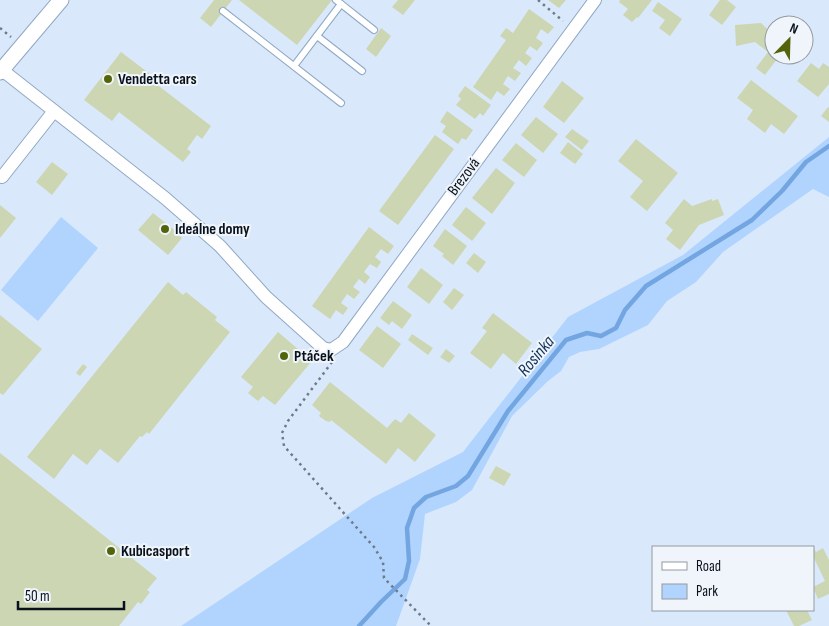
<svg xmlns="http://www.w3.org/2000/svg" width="829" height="626" viewBox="0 0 829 626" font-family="'Sofia Sans Condensed',sans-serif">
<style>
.green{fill:#b0d4fe}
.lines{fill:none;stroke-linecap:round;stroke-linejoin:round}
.stream{stroke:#73a6e1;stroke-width:4.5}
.building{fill:#ccd6b2}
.service-casing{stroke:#90a8c4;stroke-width:8}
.minor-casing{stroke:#90a8c4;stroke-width:14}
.tertiary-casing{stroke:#90a8c4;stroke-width:17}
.path{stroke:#6e7a88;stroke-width:2.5;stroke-dasharray:2.5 4;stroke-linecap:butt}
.service{stroke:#fff;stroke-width:6}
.minor{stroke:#fff;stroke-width:12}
.tertiary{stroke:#fff;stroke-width:15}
.poi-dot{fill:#54640a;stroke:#f0f5fb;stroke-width:2}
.labels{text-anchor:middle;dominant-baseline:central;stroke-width:4;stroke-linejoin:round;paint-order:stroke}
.poi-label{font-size:16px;font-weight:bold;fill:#09121c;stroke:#f0f5fb;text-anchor:start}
.street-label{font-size:16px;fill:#09121c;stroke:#f0f5fb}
.water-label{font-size:18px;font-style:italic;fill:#10335a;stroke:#f0f5fb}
</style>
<rect width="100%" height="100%" fill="#d9e9fb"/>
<g class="green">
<path d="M829 137V197L813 189 723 252 696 282 667 301 648 325 599 349 580 352 569 357 561 371 548 381 512 416 472 490 456 502 425 514 420 559 396 626H181L372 498 463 452 568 317 683 255Z"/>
<path d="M61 217 98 248 38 321 1 290Z"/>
</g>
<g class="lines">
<path class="stream" d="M359 626 381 602 405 579 409 561 407 528 414 508 426 497 456 486 468 476 508 411 566 340 587 333 601 336 616 328 625 310 646 286 752 220 782 191 806 162 829 146"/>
</g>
<g class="building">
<path d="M214 0H232L211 27 200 18Z"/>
<path d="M239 0H332L297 45Z"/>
<path d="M398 0H415L403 15 392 7Z"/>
<path d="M548 0H566L559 8Z"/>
<path d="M620 0H652L638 18 637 17 632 22 623 15 628 9 619 2Z"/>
<path d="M720 0H727L736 7 722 25 709 15Z"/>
<path d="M658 2 682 19 670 36 659 28 665 20 652 11Z"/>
<path d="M529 9 554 27 548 34 541 29 536 38 543 43 537 51 530 46 525 53 532 58 526 66 519 60 513 68 521 73 515 81 508 76 503 84 510 89 504 96 497 91 491 100 473 87 506 40 500 36 506 28 513 33Z"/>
<path d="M761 23 774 35V55H780L765 75 756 68 768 52 755 42 736 46 735 25Z"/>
<path d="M381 28 391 36 376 57 366 49Z"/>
<path d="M121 52 150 74 147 77 211 126 202 139 197 135 187 149 191 152 183 162 119 112 112 121 84 100Z"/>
<path d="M811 63 819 69 823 63 829 67V84L818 97 797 81Z"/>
<path d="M751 80 798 116 784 134 771 124 765 133 747 119 753 110 737 98Z"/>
<path d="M562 81 584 98 564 123 543 107Z"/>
<path d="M465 86 491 105 483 116 480 113 475 119 456 105 461 99 458 96Z"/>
<path d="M828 107 829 108V122L821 116Z"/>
<path d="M447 111 473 130 466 140 462 138 458 144 442 132 446 126 440 122Z"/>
<path d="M536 117 558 134 543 153 521 135Z"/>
<path d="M572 129 589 141 582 150 565 137Z"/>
<path d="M435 135 454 149 398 225 379 211Z"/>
<path d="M636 139 678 173 647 211 630 197 643 181 618 161Z"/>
<path d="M568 142 583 154 575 164 560 153Z"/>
<path d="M516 143 537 160 524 177 502 160Z"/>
<path d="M52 162 68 174 52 195 36 182Z"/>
<path d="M496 168 515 183 492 214 472 198Z"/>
<path d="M684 199 692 206 712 199V201L718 199 724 215 699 225 680 250 666 239 673 230 665 223Z"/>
<path d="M0 205 16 218 0 238Z"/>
<path d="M466 207 486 223 472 241 452 225Z"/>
<path d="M153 213 177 232 176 233 182 238 168 255 138 230Z"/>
<path d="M369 227 394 246 388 254 381 249 375 257 381 262 377 268 370 264 364 272 370 277 365 284 359 279 353 287 360 292 354 299 347 294 341 303 348 308 343 315 336 310 330 319 312 306Z"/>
<path d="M445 229 467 246 453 265 442 256 444 254 433 246Z"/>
<path d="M474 253 486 262 478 273 466 263Z"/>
<path d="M421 268 443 285 429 304 407 287Z"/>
<path d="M168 282 183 295 186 292 217 317 215 320 230 332 149 434 147 432 142 437 140 436 118 463 100 449 87 465 73 454 54 479 27 457Z"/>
<path d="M454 288 464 295 452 310 443 302Z"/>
<path d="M393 301 412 315 402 329 392 321 389 325 380 318Z"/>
<path d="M493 313 532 343 516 364 503 353 491 369 470 353 487 331 482 328Z"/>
<path d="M0 315 42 349 3 395 0 393Z"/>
<path d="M377 326 401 344 383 368 359 350Z"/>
<path d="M278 332 312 361 275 405 263 396 258 401 248 393 253 387 241 377Z"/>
<path d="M412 334 433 348 428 355 408 340Z"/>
<path d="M446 349 455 356 449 363 440 357Z"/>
<path d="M83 364 87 367 80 376 76 373Z"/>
<path d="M330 382 387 428 395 419 401 423 409 413 436 435 415 462 398 448 386 464 331 420 330 422 326 421 319 416 321 413 312 405Z"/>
<path d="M0 453 157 578 147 590 150 592 141 604 138 602 119 626H0Z"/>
<path d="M496 466 511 474 504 486 489 478Z"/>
<path d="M823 548 829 560V594L818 599 813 587 825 581 813 556V550L814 549 816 552Z"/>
<path d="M786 610H807L812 620 799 626H794Z"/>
</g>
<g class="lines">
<defs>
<g id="service">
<path d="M336 0 374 30"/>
<path d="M223 11 341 103"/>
<path d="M317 36 362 71"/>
<path d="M294 66 341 4"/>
</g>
<g id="minor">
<path d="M2 70 165 198 220 246 266 297 323 348 331 350 343 342 595 0"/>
<path d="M2 177 54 111"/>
</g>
<path id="tertiary" d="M0 72 61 0"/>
</defs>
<use href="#service" class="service-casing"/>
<use href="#minor" class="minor-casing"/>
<use href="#tertiary" class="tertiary-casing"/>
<g class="path">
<path d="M538 0 563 21"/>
<path d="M0 28 11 37"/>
<path d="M332 362 288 421 282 433 284 446 374 547 383 562 384 578 431 626"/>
</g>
<use href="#service" class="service"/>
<use href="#minor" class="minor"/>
<use href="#tertiary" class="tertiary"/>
</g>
<g class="poi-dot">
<circle cx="108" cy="79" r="5"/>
<circle cx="165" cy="229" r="5"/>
<circle cx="284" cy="356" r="5"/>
<circle cx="111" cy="551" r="5"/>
</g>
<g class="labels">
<g class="poi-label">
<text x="118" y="79">Vendetta cars</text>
<text x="175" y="229">Ideálne domy</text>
<text x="294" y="356">Ptáček</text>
<text x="121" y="551">Kubicasport</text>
</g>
<g class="street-label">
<text transform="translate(464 177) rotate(-53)">Brezová</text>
</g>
<g class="water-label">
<text transform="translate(536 356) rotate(-50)">Rosinka</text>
</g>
</g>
<rect x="652" y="546" width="162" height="65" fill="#f0f5fb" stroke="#949aa2"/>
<rect x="662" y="562" width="25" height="8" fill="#ffffff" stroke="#949aa2"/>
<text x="696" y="571" font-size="15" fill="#09121c">Road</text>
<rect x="662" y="584" width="25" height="15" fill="#b0d4fe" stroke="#949aa2"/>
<text x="696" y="596" font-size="15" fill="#09121c">Park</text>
<g transform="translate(789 40) rotate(23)"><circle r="24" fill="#f0f5fb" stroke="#949aa2"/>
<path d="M0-4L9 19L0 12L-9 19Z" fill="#54640a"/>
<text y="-8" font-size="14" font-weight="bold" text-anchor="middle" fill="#09121c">N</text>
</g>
<path d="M18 601v8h106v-8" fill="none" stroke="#09121c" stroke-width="2.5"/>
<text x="25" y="601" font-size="15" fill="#09121c" stroke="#f0f5fb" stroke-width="4" paint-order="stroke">50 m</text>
</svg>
